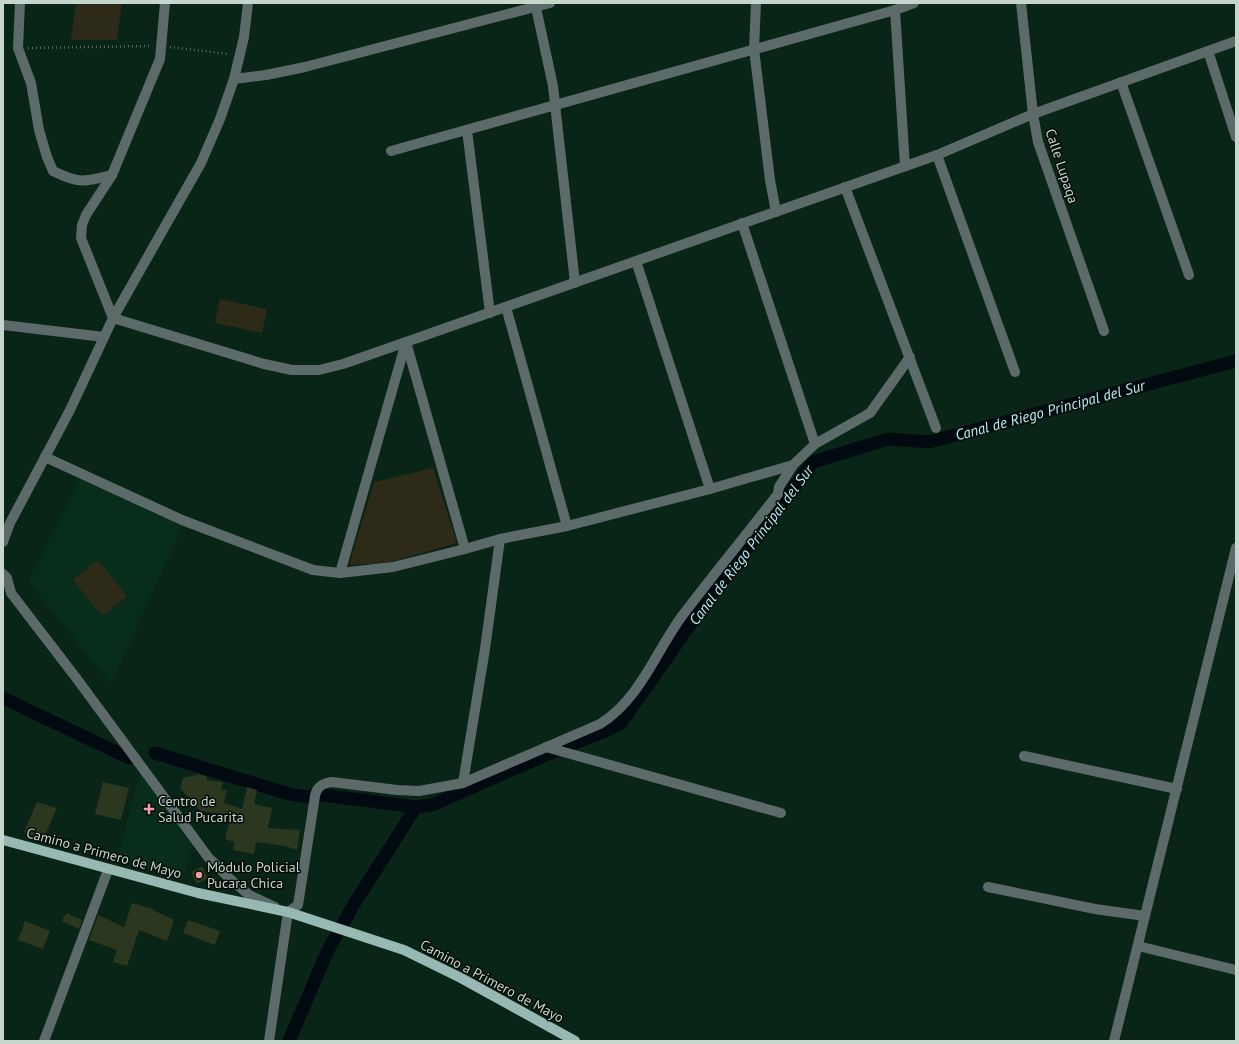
<svg xmlns="http://www.w3.org/2000/svg" width="1239" height="1044" viewBox="0 0 1239 1044" font-family="'PT Sans',sans-serif">
<style>
.built{fill:#082e1b}
.green{fill:#2d2a18}
.lines{fill:none;stroke-linecap:round;stroke-linejoin:round}
.canal{stroke:#000a10;stroke-width:13}
.building{fill:#2b371e}
.path{stroke:#556c5f;stroke-width:2.5;stroke-dasharray:1 3;stroke-linecap:butt}
.minor{stroke:#5c6b69;stroke-width:10}
.major{stroke:#98b8b4;stroke-width:10}
.poi-dot{fill:#f49aa4;stroke:#030c06;stroke-width:1.5}
.labels{text-anchor:middle;dominant-baseline:central;stroke-width:3;stroke-linejoin:round;paint-order:stroke}
.street-label{font-size:14px;fill:#c6d6cc;stroke:#030c06}
.poi-label{font-size:14px;fill:#c6d6cc;stroke:#030c06;text-anchor:start}
.water-label{font-size:15px;font-style:italic;fill:#b7ecfa;stroke:#030c06}
</style>
<rect width="100%" height="100%" fill="#092517"/>
<g class="built">
<path d="M80 478 183 525 111 684 28 581Z"/>
<path d="M140 774 193 845 183 879 117 859Z"/>
</g>
<g class="green">
<path d="M76 3H122L117 40H71Z"/>
<path d="M220 299 267 309 262 333 215 323Z"/>
<path d="M433 468 457 543 387 563 349 565 374 482Z"/>
<path d="M98 560 127 596 102 616 73 580Z"/>
</g>
<g class="lines">
<g class="canal">
<path d="M3 698 129 758"/>
<path d="M569 745 606 731 621 723 699 612 813 462 888 439 929 442 1236 361"/>
<path d="M155 753 289 794 308 797 322 795 416 807"/>
<path d="M289 1041 328 950 354 904 416 807 432 805 555 751"/>
</g>
</g>
<g class="building">
<path d="M199 774 207 777V780L223 782 221 790H227L224 803 242 809 247 787 257 790 254 804 272 808 268 828 300 830 297 850 285 846 256 842 254 854 233 850 234 842 225 839 231 815 200 811 180 788 183 778Z"/>
<path d="M103 782 129 788 121 820 95 814Z"/>
<path d="M37 802 57 808 43 840 24 832Z"/>
<path d="M202 866 208 878 197 884 191 872Z"/>
<path d="M132 903 153 909V910L174 920 167 941 139 930 127 966 113 962 117 950 89 940 98 915 124 927Z"/>
<path d="M66 913 82 920 79 929 62 921Z"/>
<path d="M188 920 220 931 215 945 183 933Z"/>
<path d="M25 921 50 931 43 949 18 940Z"/>
</g>
<g class="lines">
<g class="path">
<path d="M170 47 229 54"/>
<path d="M28 48 151 46"/>
</g>
<g class="minor">
<path d="M20 3 18 48 31 83 39 130 47 157 53 171C79 184 85 182 112 175"/>
<path d="M535 3 553 86 575 283"/>
<path d="M756 3 754 49 770 180 776 212"/>
<path d="M1021 3 1033 114 1038 142 1104 331"/>
<path d="M895 10 905 166"/>
<path d="M1208 51 1236 137"/>
<path d="M234 79 266 75 305 67 550 3"/>
<path d="M1121 82 1189 275"/>
<path d="M467 130 490 313"/>
<path d="M391 151 895 10 914 3"/>
<path d="M937 155 1015 372"/>
<path d="M845 187 936 428"/>
<path d="M742 223 815 444"/>
<path d="M636 261 710 489"/>
<path d="M506 307 567 526"/>
<path d="M113 318 264 364 292 370H319L343 364 406 342 937 155 1033 114 1236 41"/>
<path d="M113 318 81 238 82 225 86 215 112 175 160 59 165 3"/>
<path d="M3 325 104 337"/>
<path d="M45 457 182 520 313 570 340 573 393 567 465 549 500 539 567 526 710 489 793 465"/>
<path d="M3 542 10 523 70 410 113 318 201 163 220 119 234 79 244 37 248 3"/>
<path d="M340 573 406 342 465 549"/>
<path d="M3 574 7 578 11 593 77 679 208 857 229 878 249 895 275 907"/>
<path d="M546 747 781 813"/>
<path d="M1024 756 1177 789"/>
<path d="M463 783 485 649 500 539"/>
<path d="M988 887 1095 909 1145 916"/>
<path d="M1138 946 1236 970"/>
<path d="M44 1041 108 870"/>
<path d="M269 1041 288 912 298 905 315 796C317 786 323 783 332 782L397 790 419 791 463 783 600 724C640 699 655 653 682 616 713 575 746 535 778 494L779 487 793 465 815 444 870 413 910 357"/>
<path d="M1114 1041 1236 548"/>
</g>
<path class="major" d="M3 840 198 893 288 912 404 950 461 978 575 1041"/>
</g>
<g class="poi-dot">
<path d="M147 803h4v4h4v4h-4v4h-4v-4h-4v-4h4z"/>
<circle cx="199" cy="875" r="4"/>
</g>
<g class="labels">
<g class="street-label">
<text transform="translate(1062 166) rotate(72)">Calle Lupaqa</text>
<text transform="translate(104 853) rotate(15)">Camino a Primero de Mayo</text>
<text transform="translate(492 981) rotate(28)">Camino a Primero de Mayo</text>
</g>
<g class="poi-label">
<text x="158" y="801">Centro de<tspan x="158" dy="16">Salud Pucarita</tspan></text>
<text x="207" y="867">Módulo Policial<tspan x="207" dy="16">Pucara Chica</tspan></text>
</g>
<g class="water-label">
<text transform="translate(1050 410) rotate(-15)">Canal de Riego Principal del Sur</text>
<text transform="translate(751 545) rotate(-53)">Canal de Riego Principal del Sur</text>
</g>
</g>
<rect width="1239" height="1044" fill="none" stroke="#c6d6cc" stroke-width="8"/>
</svg>
